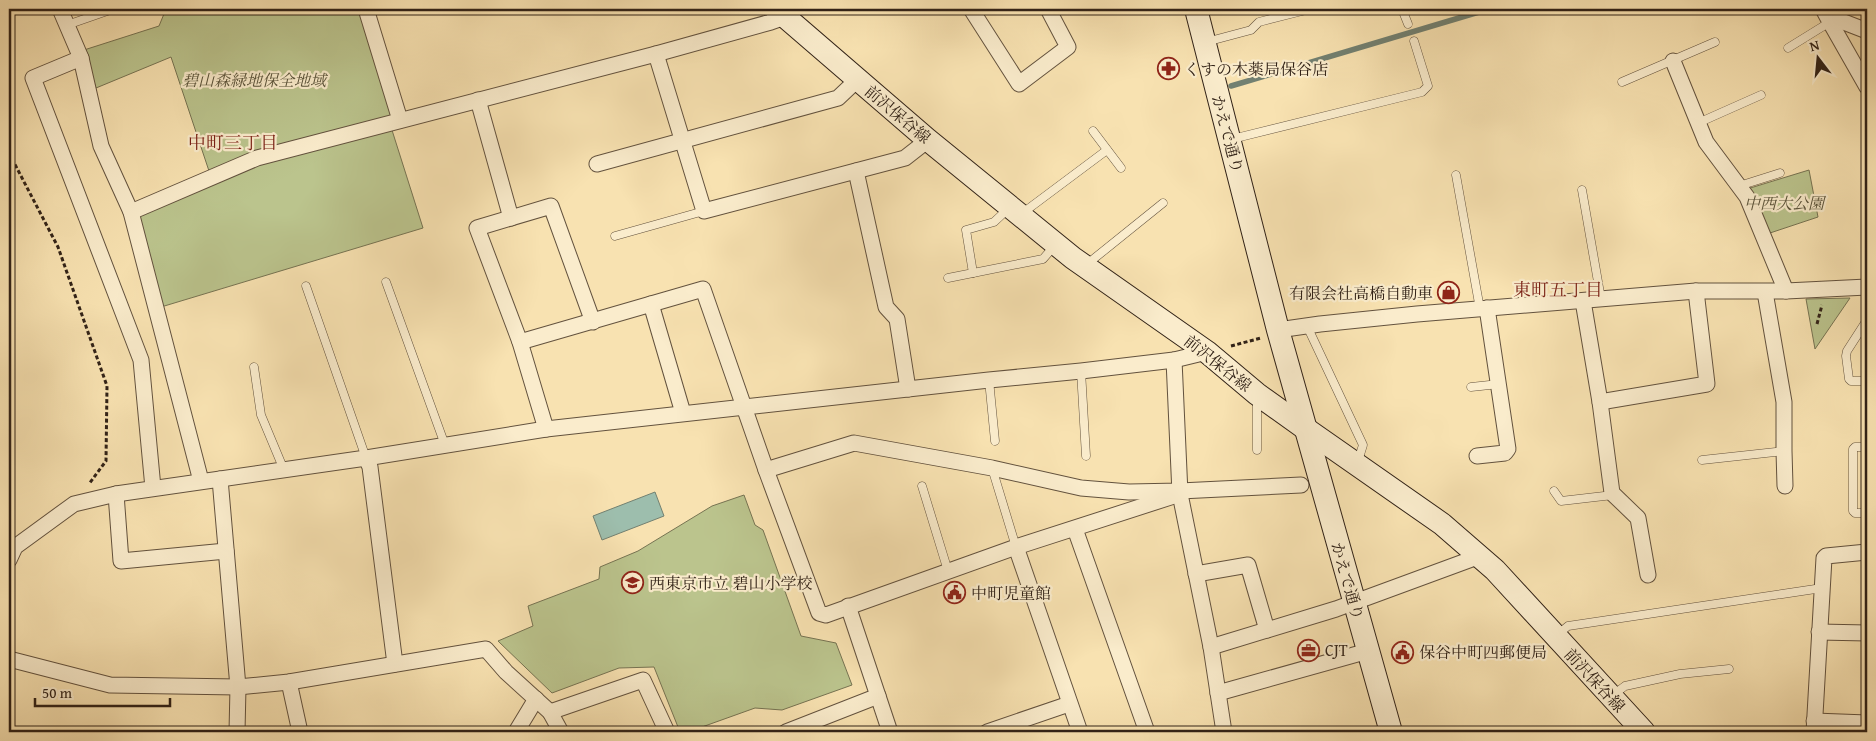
<svg xmlns="http://www.w3.org/2000/svg" width="1876" height="741" viewBox="0 0 1876 741" font-family="'Gentium Book Plus','Noto Serif JP',serif">
<style>
.green{fill:#bbc48d;stroke:#767352}
.water{fill:#9dbead;stroke:#728071}
.lines{fill:none;stroke-linecap:round;stroke-linejoin:round}
.stream{stroke:#728071;stroke-width:5.5}
.lane-casing{stroke:#63523e;stroke-width:9}
.street-casing{stroke:#63523e;stroke-width:17}
.secondary-casing{stroke:#312217;stroke-width:24}
.path{stroke:#312217;stroke-width:3;stroke-dasharray:4 2.5;stroke-linecap:butt}
.lane{stroke:#faeccc;stroke-width:8}
.street{stroke:#faeccc;stroke-width:15}
.secondary{stroke:#faeccc;stroke-width:22}
.labels{text-anchor:middle;dominant-baseline:central;stroke-width:4.5;stroke-linejoin:round;paint-order:stroke}
.poi-label{font-size:16px;fill:#312217;stroke:#faeccc;text-anchor:start}
.park-label{font-size:16px;font-style:italic;fill:#5a533a;stroke:#faeccc}
.street-label{font-size:16px;fill:#312217;stroke:#faeccc}
.neighbourhood-label{font-size:18px;fill:#7a1f14;stroke:#faeccc}
</style>
<rect width="100%" height="100%" fill="#f8e2b1"/>
<filter id="stains"><feTurbulence type="fractalNoise" baseFrequency=".004" numOctaves="4"/><feColorMatrix values="0 0 0 0 .2 0 0 0 0 .09 0 0 0 0 .02 0 0 0 .5 -.17"/></filter>
<radialGradient id="worn" r=".72"><stop offset=".6" stop-color="#630" stop-opacity="0"/><stop offset="1" stop-color="#630" stop-opacity=".3"/></radialGradient>
<g class="green">
<path d="M166 9H361L394 117 209 171 171 57 96 88 84 50 159 26Z"/>
<path d="M391 127 423 228 161 307 134 216 262 161Z"/>
<path d="M1809 170 1818 217 1767 234 1747 189Z"/>
<path d="M1850 298 1815 349 1806 299Z"/>
<path d="M744 495 755 525 763 530 801 636 836 643 852 685 782 710 755 708 688 732H680L654 667 619 668 552 693 498 641 533 626 528 606 599 579 600 567 638 551 712 506Z"/>
</g>
<path class="water" d="M655 492 664 516 602 540 593 516Z"/>
<g class="lines">
<path class="stream" d="M1231 86 1489 9"/>
<defs>
<g id="lane">
<path d="M1402 9 1408 24"/>
<path d="M67 25 113 9"/>
<path d="M1206 42 1251 30 1259 22 1310 9"/>
<path d="M1788 48 1830 22"/>
<path d="M1622 82 1715 42"/>
<path d="M1698 123 1761 95"/>
<path d="M1093 131 1121 168"/>
<path d="M1232 139 1422 92 1428 86 1414 41"/>
<path d="M1456 175 1480 309"/>
<path d="M1739 186 1780 173"/>
<path d="M1582 190 1601 299"/>
<path d="M1024 215 1028 209 1107 150"/>
<path d="M615 236 704 211"/>
<path d="M1086 265 1163 203"/>
<path d="M973 273 966 230 994 222 1009 208"/>
<path d="M948 278 1043 259 1055 245"/>
<path d="M386 282 445 445"/>
<path d="M306 286 366 458"/>
<path d="M1867 320 1847 351 1846 356 1849 379 1851 381H1867"/>
<path d="M1307 326 1363 445 1358 461"/>
<path d="M254 367 261 415 284 470"/>
<path d="M1081 371 1086 456"/>
<path d="M989 380 995 441"/>
<path d="M1471 387 1499 384"/>
<path d="M1257 397V450"/>
<path d="M1867 447H1855L1853 449V511L1855 513H1867"/>
<path d="M1702 460 1784 451"/>
<path d="M992 468 1016 547"/>
<path d="M922 486 948 571"/>
<path d="M1554 491 1561 501 1613 495"/>
<path d="M1557 635 1568 626 1822 588"/>
<path d="M1613 695 1625 686 1680 674 1729 669"/>
</g>
<g id="street">
<path d="M60 9 81 58 101 146 131 212 201 481"/>
<path d="M366 9 400 120"/>
<path d="M971 9 1019 84 1068 47 1048 9"/>
<path d="M1823 9 1830 22 1836 19 1867 31"/>
<path d="M1830 22 1867 87"/>
<path d="M656 54 704 211 905 158 928 140"/>
<path d="M81 58 33 78 141 360 153 488"/>
<path d="M1673 61 1706 142 1747 197 1786 291"/>
<path d="M478 100 511 218"/>
<path d="M597 164 838 98 857 80"/>
<path d="M856 171 886 307 897 319 908 389"/>
<path d="M131 212 257 158 656 54 771 22 785 17"/>
<path d="M1765 292 1784 402V451L1785 486"/>
<path d="M1583 301 1600 402 1612 493 1638 518 1648 575"/>
<path d="M651 304 683 413"/>
<path d="M1278 330 1320 324 1417 314 1696 291H1786L1867 287"/>
<path d="M520 342 703 289 766 470 819 613 826 615 1016 547 1180 494"/>
<path d="M1174 360 1180 494 1211 647 1224 732"/>
<path d="M1600 402 1707 384 1696 291"/>
<path d="M546 429 520 342 477 228 551 206 593 322"/>
<path d="M1477 456 1505 453 1508 449 1487 308"/>
<path d="M366 458 370 467 395 664"/>
<path d="M766 470 854 443 992 468 1081 488 1129 492 1180 491 1301 485"/>
<path d="M220 479 238 687 237 732"/>
<path d="M116 494 121 561 226 551"/>
<path d="M1075 529 1147 732"/>
<path d="M1016 547 1080 732"/>
<path d="M9 560 15 547 74 504 116 494 366 458 546 429 989 380 1081 371 1174 360 1207 352"/>
<path d="M1196 574 1248 565 1267 630"/>
<path d="M1819 632 1867 633"/>
<path d="M1211 647 1336 609 1480 556"/>
<path d="M9 659 110 685 238 687 289 682 486 649 506 672 550 712 561 732"/>
<path d="M289 682 300 732"/>
<path d="M1218 693 1368 651"/>
<path d="M878 696 890 732"/>
<path d="M550 712 643 680 667 732"/>
<path d="M1814 721 1867 723"/>
<path d="M516 732 536 699"/>
<path d="M786 732 878 696 848 606"/>
<path d="M987 732 1069 704"/>
<path d="M1814 732 1824 558 1826 556 1867 552"/>
</g>
<g id="secondary">
<path d="M776 9 928 140 1073 258 1207 352 1257 394 1306 429 1442 524 1495 570 1644 732"/>
<path d="M1196 9 1278 330 1391 732"/>
</g>
</defs>
<use href="#lane" class="lane-casing"/>
<use href="#street" class="street-casing"/>
<use href="#secondary" class="secondary-casing"/>
<g class="path">
<path d="M9 153 58 247 107 386 106 461 89 484"/>
<path d="M1817 324 1822 305"/>
<path d="M1231 346 1261 338"/>
</g>
<use href="#lane" class="lane"/>
<use href="#street" class="street"/>
<use href="#secondary" class="secondary"/>
</g>
<defs>
<symbol id="pharmacy-ring" viewBox="-11 -11 22 22"><circle r="9.5" fill="#faeccc" stroke="#8f2418" stroke-width="1.5"/><path d="M-2-6h4v4h4v4h-4v4h-4v-4h-4v-4h4Z" fill="#8f2418"/></symbol>
<symbol id="shop-ring" viewBox="-11 -11 22 22"><circle r="9.5" fill="#faeccc" stroke="#8f2418" stroke-width="1.5"/><path d="M-5-2.5h2.3a2.7 3.5 0 0 1 5.4 0H5L5.5 6h-11ZM-1.5-2.5h3a1.5 2.3 0 0 0-3 0Z" fill="#8f2418"/></symbol>
<symbol id="school-ring" viewBox="-11 -11 22 22"><circle r="9.5" fill="#faeccc" stroke="#8f2418" stroke-width="1.5"/><path d="M0-5L7-2L0 1L-7-2ZM-4 1L0 2.5L4 1V4Q0 6-4 4Z" fill="#8f2418"/></symbol>
<symbol id="civic-ring" viewBox="-11 -11 22 22"><circle r="9.5" fill="#faeccc" stroke="#8f2418" stroke-width="1.5"/><path d="M-.6-6.5H3V-4.5H.6V-3L4-1V1h2V6H-6V1h2V-1L-.6-3ZM-1.2 2.5V6h2.4V2.5Z" fill="#8f2418"/></symbol>
<symbol id="office-ring" viewBox="-11 -11 22 22"><circle r="9.5" fill="#faeccc" stroke="#8f2418" stroke-width="1.5"/><path d="M-6-3h4V-5.5h4V-3h4V5H-6ZM-1-4.5V-3h2v-1.5ZM-6 0V1H6V0Z" fill="#8f2418"/></symbol>
</defs>
<g fill-rule="evenodd">
<use href="#pharmacy-ring" x="1156" y="56" width="25" height="25"/>
<use href="#shop-ring" x="1436" y="280" width="25" height="25"/>
<use href="#school-ring" x="620" y="570" width="25" height="25"/>
<use href="#civic-ring" x="942" y="580" width="25" height="25"/>
<use href="#office-ring" x="1296" y="638" width="25" height="25"/>
<use href="#civic-ring" x="1390" y="640" width="25" height="25"/>
</g>
<g class="labels">
<g class="poi-label">
<text x="1184" y="69">くすの木薬局保谷店</text>
<text x="1433" y="293" text-anchor="end">有限会社高橋自動車</text>
<text x="649" y="583">西東京市立 碧山小学校</text>
<text x="971" y="593">中町児童館</text>
<text x="1325" y="650">CJT</text>
<text x="1419" y="652">保谷中町四郵便局</text>
</g>
<g class="park-label">
<text x="254" y="80">碧山森緑地保全地域</text>
<text x="1784" y="203">中西大公園</text>
</g>
<g class="street-label">
<text transform="translate(898 114) rotate(40)">前沢保谷線</text>
<text transform="translate(1228 134) rotate(75)">かえで通り</text>
<text transform="translate(1218 363) rotate(38)">前沢保谷線</text>
<text transform="translate(1348 581) rotate(74)">かえで通り</text>
<text transform="translate(1595 680) rotate(47)">前沢保谷線</text>
</g>
<g class="neighbourhood-label">
<text x="233" y="142">中町三丁目</text>
<text x="1558" y="289">東町五丁目</text>
</g>
</g>
<rect width="1876" height="741" fill="none" stroke="#f8e2b1" stroke-width="30"/>
<rect x="10" y="10" width="1856" height="721" fill="none" stroke="#312217" stroke-width="2.5"/>
<rect x="15" y="15" width="1846" height="711" fill="none" stroke="#312217"/>
<g transform="translate(1818 58) rotate(344)" stroke="#faeccc" stroke-width="4" paint-order="stroke">
<path d="M0-4L9 19L0 12L-9 19Z" fill="#312217"/>
<text y="-8" font-size="14" font-weight="bold" text-anchor="middle" fill="#312217">N</text>
</g>
<path d="M35 698v8h135v-8" fill="none" stroke="#312217" stroke-width="2.5"/>
<text x="42" y="698" font-size="15" fill="#312217" stroke="#faeccc" stroke-width="4" paint-order="stroke">50 m</text>
<rect width="100%" height="100%" filter="url(#stains)"/>
<rect width="100%" height="100%" fill="url(#worn)"/>
</svg>
